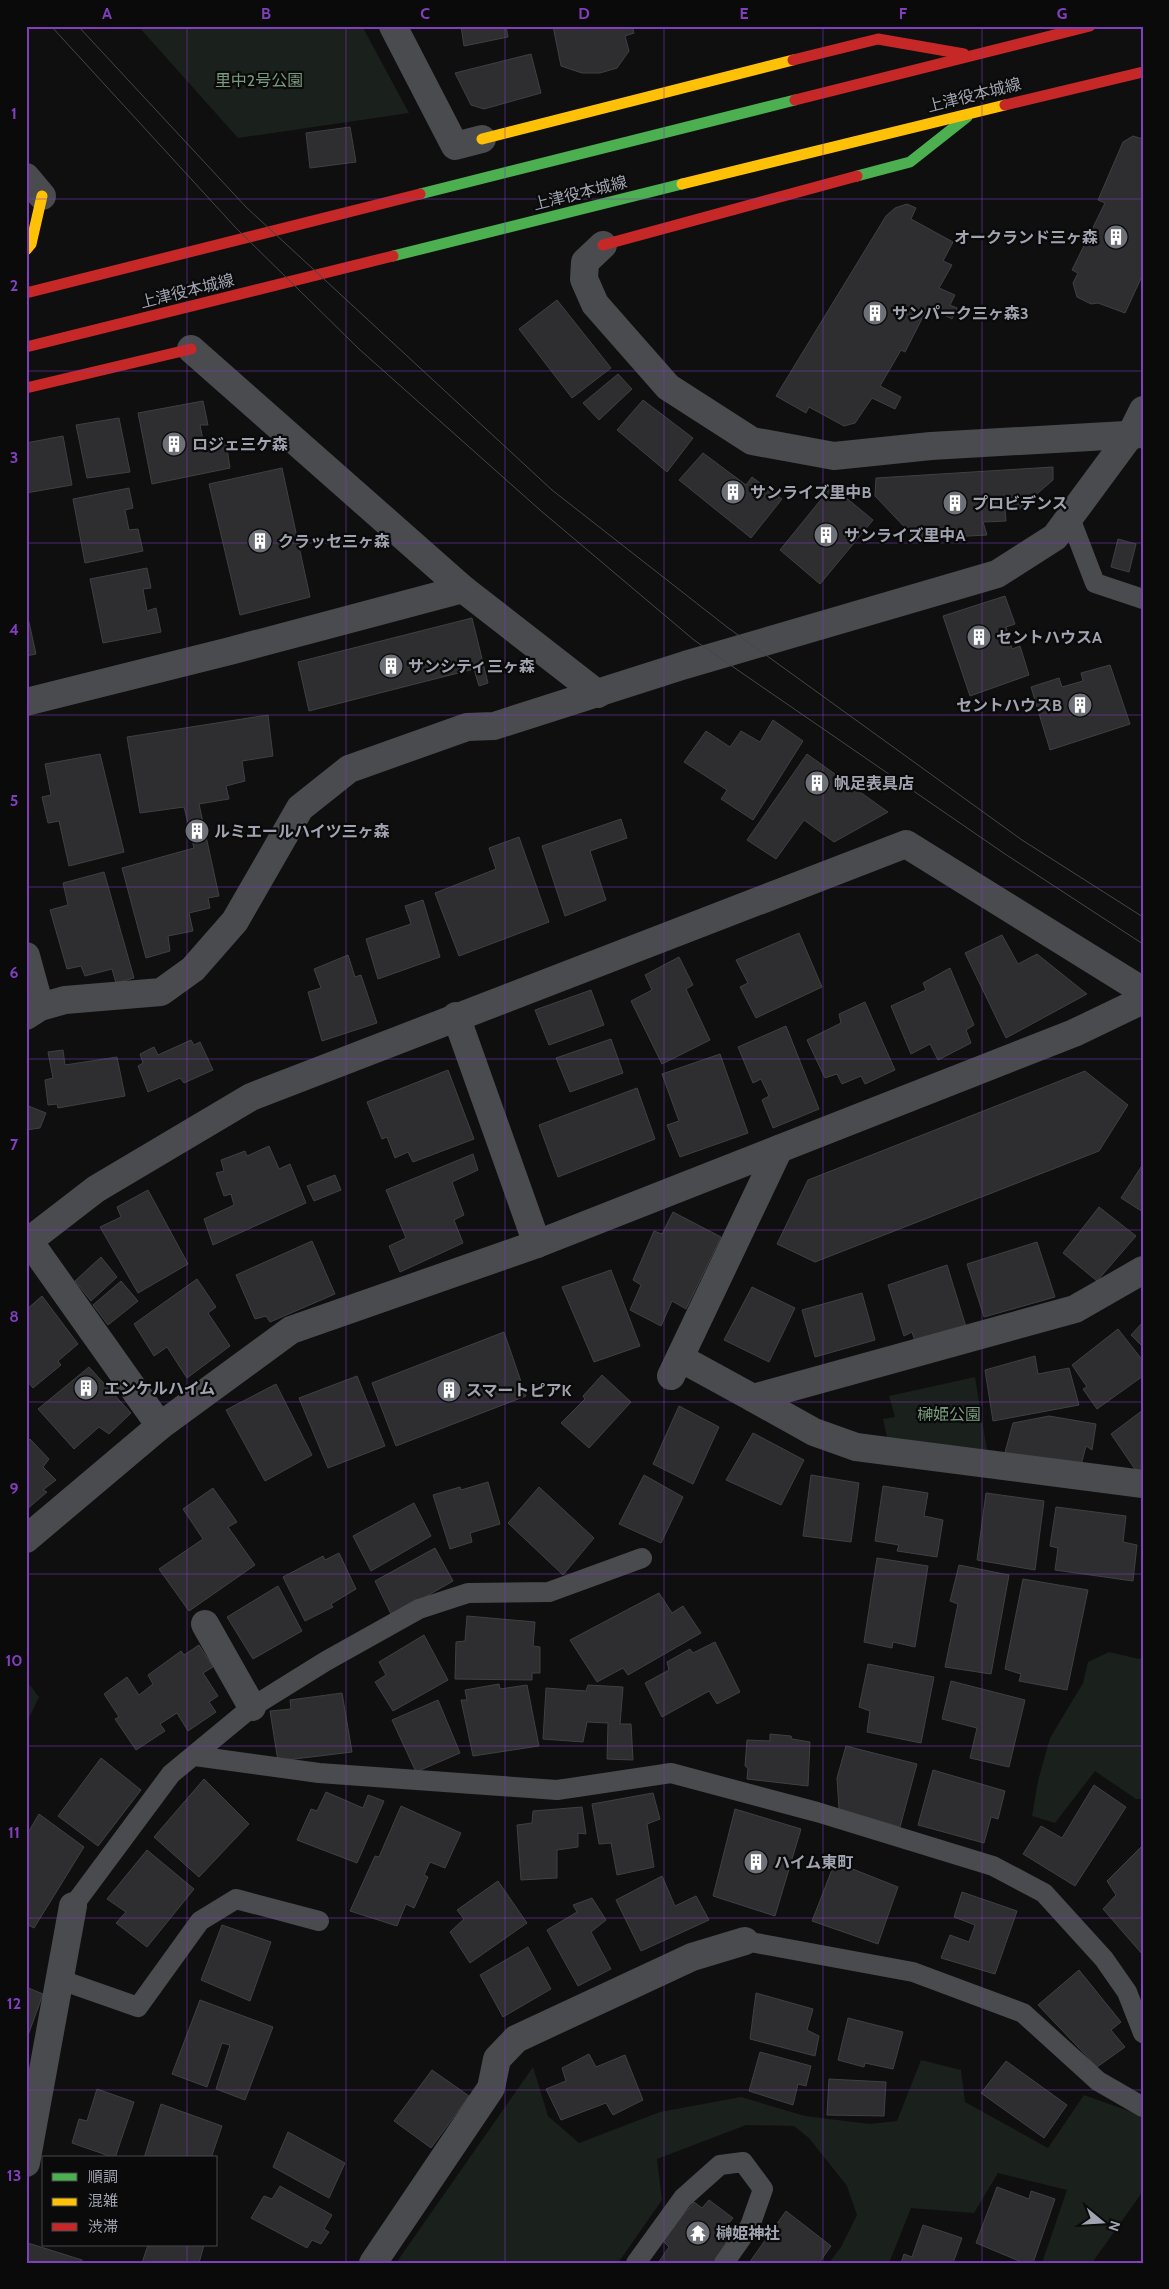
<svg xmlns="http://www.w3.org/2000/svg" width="1169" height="2289" viewBox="0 0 1169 2289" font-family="Cabin,'Noto Sans JP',sans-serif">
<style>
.green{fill:#1a201b}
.building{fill:#2e2e30;stroke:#3f4043}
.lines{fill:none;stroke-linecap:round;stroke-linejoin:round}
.lane{stroke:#4a4b4e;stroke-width:20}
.street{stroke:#4a4b4e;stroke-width:28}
.fast{stroke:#4caf50;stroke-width:11}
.slow{stroke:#ffc107;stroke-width:11}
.jam{stroke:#c62828;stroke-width:11}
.tram{stroke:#454649;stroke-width:1}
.grid{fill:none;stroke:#813ebd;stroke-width:1;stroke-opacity:0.55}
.labels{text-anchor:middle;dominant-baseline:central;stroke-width:4.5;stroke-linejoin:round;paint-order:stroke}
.park-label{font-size:16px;fill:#799b7d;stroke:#0a0a0b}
.street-label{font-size:16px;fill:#a1a4b0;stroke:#0a0a0b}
.poi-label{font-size:16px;font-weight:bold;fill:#a1a4b0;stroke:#0a0a0b;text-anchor:start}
.neatline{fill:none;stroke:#813ebd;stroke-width:2}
.grid-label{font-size:16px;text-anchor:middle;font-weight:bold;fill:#813ebd}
</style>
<rect width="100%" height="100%" fill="#0f0f10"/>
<g class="green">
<path d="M138 26H362L409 113 238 138Z"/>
<path d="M975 1377 987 1450 887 1437 883 1419 895 1417 889 1396Z"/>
<path d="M1109 1652 1139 1659 1143 1657V1799H1136L1095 1771 1055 1823 1032 1816 1038 1781 1050 1738 1083 1683 1088 1662Z"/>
<path d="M26 1680 39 1697 26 1724Z"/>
<path d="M921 2060 961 2070 965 2102 1048 2148 1084 2095 1143 2116V2191L1092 2263H1042L1067 2190 998 2173 974 2213 911 2208 889 2263H829L841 2247 857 2215 847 2186 809 2138 794 2126 746 2125 657 2159 662 2200 618 2263H396L533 2067 548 2116 579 2143 660 2112 741 2097 805 2116 870 2124 897 2121Z"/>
</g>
<g class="building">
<path d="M461 26H506L508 37 464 46Z"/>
<path d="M553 26H632L634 33 625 36 629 51 617 68 600 73H582L561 66Z"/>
<path d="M531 54 541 93 484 109 471 105 455 73Z"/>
<path d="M350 127 356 162 310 168 306 133Z"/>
<path d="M1133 136 1143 139V274L1125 313 1098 303 1091 304 1077 297 1073 283 1078 273 1072 270 1105 203 1098 200 1123 142Z"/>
<path d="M907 204 916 208 911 219 953 242 943 261 952 265 939 288 955 295 950 305 957 308 952 319 928 307 905 352 901 350 880 386 901 397 895 409 872 398 855 423 844 426 809 407 806 413 776 396 886 216 895 208Z"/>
<path d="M557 300 611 368 572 398 519 329Z"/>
<path d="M618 374 632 389 599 420 583 403Z"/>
<path d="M643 400 693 438 667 472 617 430Z"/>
<path d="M203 401 208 425H200L204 445 226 442 230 468 152 484 138 413Z"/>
<path d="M119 418 130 472 87 478 76 425Z"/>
<path d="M63 436 72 485 26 493V443Z"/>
<path d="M703 453 746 485 752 477 782 499 751 538 679 480Z"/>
<path d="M1053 467V480L1017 511 1005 510 1006 521 983 522 987 535 916 539 875 496 876 478Z"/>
<path d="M282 468 310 597 240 615 209 484Z"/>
<path d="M832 486 873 520 820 584 780 550Z"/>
<path d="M129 488 133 508 125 510 129 530 138 529 143 551 85 563 73 499Z"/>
<path d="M1118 539 1136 544 1129 572 1111 567Z"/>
<path d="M147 568 151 588 143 589 147 611 156 608 161 632 103 643 90 579Z"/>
<path d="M1005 596 1015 624 1006 627 1012 649 1020 646 1029 675 970 696 943 616Z"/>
<path d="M26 609 36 654 26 656Z"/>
<path d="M472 618 488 683 479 686 474 669 309 711 298 662Z"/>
<path d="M1110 665 1130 724 1050 750 1031 687 1059 678 1062 687 1083 681 1081 673Z"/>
<path d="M268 715 273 756 242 761 245 781 226 786 229 799 199 804 219 896 208 898 210 908 189 913 193 931 168 936 170 951 146 958 122 868 194 848 184 807 140 813 127 737Z"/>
<path d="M773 720 803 741 753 820 721 799 727 790 684 762 706 731 730 747 741 731 760 742Z"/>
<path d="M100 754 124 852 69 866 59 821 48 823 42 797 51 795 45 764Z"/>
<path d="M807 754 888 812 834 842 804 820 776 859 747 840Z"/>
<path d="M621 819 627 838 590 851 606 900 565 916 542 846Z"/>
<path d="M519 837 549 922 459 956 435 893 496 869 489 848Z"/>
<path d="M104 872 134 978 116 983 112 969 85 976 81 966 67 969 50 910 68 905 63 883Z"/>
<path d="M423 900 440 957 378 979 366 939 411 924 405 906Z"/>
<path d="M799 933 822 987 756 1018 740 987 748 983 736 960Z"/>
<path d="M1002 935 1018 964 1037 954 1087 994 1006 1038 965 953Z"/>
<path d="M348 955 355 977 361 975 377 1023 322 1041 308 992 321 988 314 969Z"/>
<path d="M679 957 693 985 686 989 710 1040 662 1064 631 1001 652 990 645 975Z"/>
<path d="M950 968 974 1025 966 1030 971 1043 938 1060 930 1044 911 1054 891 1006 926 990 923 983Z"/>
<path d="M591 990 604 1025 549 1045 535 1010Z"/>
<path d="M865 1002 895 1070 865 1084 861 1076 842 1084 837 1074 825 1078 807 1040 841 1023 839 1014Z"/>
<path d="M786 1026 819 1109 773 1128 762 1100 769 1096 761 1079 753 1083 738 1047Z"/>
<path d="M611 1039 623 1073 570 1092 556 1058Z"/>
<path d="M191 1040 194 1045 200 1042 213 1070 184 1083 180 1078 148 1092 138 1066 143 1063 140 1054 154 1047 158 1055Z"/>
<path d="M63 1050 65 1065 117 1057 125 1096 58 1108 57 1104 48 1105 45 1080 53 1078 48 1052Z"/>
<path d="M720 1054 748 1133 680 1157 667 1125 679 1121 662 1074Z"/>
<path d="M448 1070 474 1139 413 1162 408 1152 395 1158 387 1137 382 1139 367 1102Z"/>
<path d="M1085 1071 1128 1105 1099 1151 815 1262 777 1244 808 1180Z"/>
<path d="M637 1088 655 1139 558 1177 539 1125Z"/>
<path d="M26 1105 46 1113 40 1128 26 1130Z"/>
<path d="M269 1146 279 1169 290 1164 306 1203 213 1245 204 1219 234 1205 231 1194 224 1196 216 1173 224 1171 221 1160 245 1151 247 1156Z"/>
<path d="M473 1154 478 1170 452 1182 464 1215 454 1220 463 1243 400 1272 389 1246 406 1238 386 1190Z"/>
<path d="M1143 1164V1212L1121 1198Z"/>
<path d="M335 1175 341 1190 314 1201 307 1186Z"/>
<path d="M148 1190 188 1264 138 1293 100 1227 121 1217 117 1207Z"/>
<path d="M1099 1207 1136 1236 1097 1281 1063 1253Z"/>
<path d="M673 1212 721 1237 686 1309 672 1301 661 1326 630 1310 641 1285 633 1280 654 1231 662 1234Z"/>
<path d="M312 1241 335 1294 270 1322 266 1316 255 1319 236 1275Z"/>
<path d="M1037 1242 1055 1297 984 1317 967 1264Z"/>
<path d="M101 1257 117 1277 91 1301 75 1281Z"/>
<path d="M947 1265 966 1327 915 1341 912 1332 904 1336 888 1285Z"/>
<path d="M611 1270 640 1346 594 1362 562 1287Z"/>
<path d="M197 1279 216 1307 208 1313 230 1346 187 1378 167 1347 154 1356 134 1324Z"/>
<path d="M121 1281 138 1301 108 1325 93 1305Z"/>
<path d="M752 1287 795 1308 769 1362 724 1340Z"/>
<path d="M862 1293 875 1340 815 1357 802 1310Z"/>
<path d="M42 1296 78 1344 58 1361 61 1365 33 1388 26 1380V1310Z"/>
<path d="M1143 1322V1347L1131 1335Z"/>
<path d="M1118 1329 1143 1361V1376L1097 1409 1083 1389 1087 1387 1072 1365Z"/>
<path d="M504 1332 526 1396 396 1446 372 1383Z"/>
<path d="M1035 1356 1038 1374 1069 1368 1079 1405 993 1421 985 1370Z"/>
<path d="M89 1367 131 1413 109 1434 99 1427 74 1449 38 1409Z"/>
<path d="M602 1375 631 1402 589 1448 561 1423 585 1399 583 1396Z"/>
<path d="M357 1376 385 1446 328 1468 299 1398Z"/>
<path d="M276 1384 312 1455 265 1481 226 1410Z"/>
<path d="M679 1406 719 1427 693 1484 653 1464Z"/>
<path d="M1143 1410V1476L1141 1478 1111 1434Z"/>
<path d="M1049 1416 1096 1424 1092 1450 1086 1446 1080 1469 1004 1456 1013 1423Z"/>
<path d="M753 1433 804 1460 781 1505 726 1480Z"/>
<path d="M30 1439 49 1459 43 1467 56 1480 43 1490 47 1492 26 1510V1443Z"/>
<path d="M644 1475 683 1497 661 1543 619 1524Z"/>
<path d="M811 1475 859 1483 851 1542 803 1536Z"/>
<path d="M488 1482 500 1524 470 1533 472 1542 450 1549 433 1495 460 1487 461 1490Z"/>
<path d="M883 1486 928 1493 924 1516 943 1520 937 1557 897 1551 899 1545 875 1541Z"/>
<path d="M539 1487 594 1538 563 1575 508 1523Z"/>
<path d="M213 1488 237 1522 228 1527 255 1565 189 1611 159 1569 203 1539 183 1509Z"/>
<path d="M986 1493 1044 1501 1035 1570 977 1560Z"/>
<path d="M414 1503 431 1536 371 1571 353 1536Z"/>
<path d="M1056 1507 1126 1516 1123 1542 1137 1545 1133 1581 1055 1570 1058 1548 1050 1546Z"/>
<path d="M435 1548 453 1581 392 1616 375 1581Z"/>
<path d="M339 1553 356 1589 331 1604 333 1607 305 1621 283 1577 323 1556 325 1560Z"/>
<path d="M877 1558 928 1566 915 1647 893 1642 892 1648 864 1642Z"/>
<path d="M959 1565 1009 1575 991 1674 945 1667 958 1604 950 1601Z"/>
<path d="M1023 1579 1088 1590 1067 1690 1019 1681 1021 1674 1005 1669Z"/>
<path d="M278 1586 302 1631 253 1659 227 1617Z"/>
<path d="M659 1593 672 1613 683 1606 701 1633 628 1675 623 1668 597 1682 570 1640Z"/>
<path d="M467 1616 535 1622 533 1646 540 1647V1673H532V1680L455 1679 456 1642 465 1641Z"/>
<path d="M424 1635 448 1680 393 1711 375 1682 386 1675 379 1662Z"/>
<path d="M715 1642 740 1692 717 1704 709 1691 662 1717 645 1683 669 1670 667 1662 690 1649 693 1653Z"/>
<path d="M199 1645 213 1667 203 1673 218 1696 209 1702 216 1712 188 1731 177 1713 160 1724 165 1731 136 1750 115 1719 119 1717 104 1694 127 1677 139 1695 153 1684 148 1675 181 1651 184 1655Z"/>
<path d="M868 1664 934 1677 921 1743 867 1732 870 1711 859 1707Z"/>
<path d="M951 1681 1025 1700 1009 1767 970 1758 977 1728 942 1719Z"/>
<path d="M499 1684 500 1689 527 1685 539 1746 473 1756 461 1700H467L465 1690Z"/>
<path d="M588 1685 623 1687 620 1724H631L633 1760 607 1759 608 1723 587 1722 583 1742 543 1739 546 1688 586 1691Z"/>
<path d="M342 1693 352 1752 278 1761 270 1711 291 1709 290 1700Z"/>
<path d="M438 1700 460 1753 416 1772 392 1720Z"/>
<path d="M770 1734 791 1736 792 1739 810 1742 808 1786 747 1779 748 1768 745 1766 747 1740 770 1741Z"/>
<path d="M846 1746 917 1764 900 1827 839 1809 837 1778Z"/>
<path d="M101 1758 141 1790 98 1846 58 1816Z"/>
<path d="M933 1770 1005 1791 998 1819 991 1817 984 1843 918 1825Z"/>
<path d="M204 1779 249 1824 199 1877 154 1837Z"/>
<path d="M1094 1785 1126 1807 1075 1886 1023 1854 1041 1826 1062 1838Z"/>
<path d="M326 1792 363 1808 368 1795 384 1801 357 1863 297 1840 311 1809 317 1811Z"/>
<path d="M653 1793 660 1819 647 1824 654 1867 617 1875 611 1843 599 1844 592 1804Z"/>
<path d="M401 1806 461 1833 445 1868 430 1862 424 1875 428 1877 414 1908 406 1904 397 1926 350 1911 375 1856 379 1857Z"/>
<path d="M582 1807 586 1834 578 1833V1847L557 1850V1878L521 1880 517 1825 532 1823 533 1811Z"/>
<path d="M735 1809 801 1829 775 1916 713 1896Z"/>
<path d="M39 1814 84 1847 34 1928 26 1924V1836Z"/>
<path d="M1143 1845V1955L1103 1909 1116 1895 1107 1881Z"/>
<path d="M147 1850 194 1889 147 1947 116 1923 126 1912 107 1899Z"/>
<path d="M835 1862 898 1887 878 1944 812 1921Z"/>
<path d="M662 1876 675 1906 696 1896 709 1920 641 1951 616 1900Z"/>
<path d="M498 1881 527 1923 470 1963 450 1932 464 1919 457 1910Z"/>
<path d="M962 1892 1017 1911 995 1974 941 1958 950 1935 969 1942 975 1925 954 1917Z"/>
<path d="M592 1898 606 1920 591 1932 611 1969 578 1986 547 1930 577 1912 573 1905Z"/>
<path d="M222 1925 271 1942 250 2001 201 1980Z"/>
<path d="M528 1947 551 1989 503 2017 480 1975Z"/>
<path d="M1079 1970 1121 2022 1111 2030 1125 2047 1097 2067 1038 2005Z"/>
<path d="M26 1987 43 1994 26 2041Z"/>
<path d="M756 1993 813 2009 807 2030 819 2036 815 2056 750 2039Z"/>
<path d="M200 2000 273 2027 245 2100 216 2089 230 2045 222 2043 207 2087 172 2074Z"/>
<path d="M848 2018 903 2032 893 2069 865 2063 864 2067 838 2060Z"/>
<path d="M760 2052 811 2066 806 2086 798 2084 793 2105 749 2091Z"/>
<path d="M589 2054 596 2067 625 2055 643 2100 613 2115 606 2103 561 2120 546 2089 566 2081 562 2068Z"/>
<path d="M1006 2061 1067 2105 1044 2138 981 2093Z"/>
<path d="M432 2070 469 2096 431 2148 394 2121Z"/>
<path d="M829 2079 886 2082 884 2116 827 2115Z"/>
<path d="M97 2089 134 2102 115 2158 72 2143 79 2119 87 2121Z"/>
<path d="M161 2104 222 2126 211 2158H144Z"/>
<path d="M288 2132 345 2163 329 2198 273 2167Z"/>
<path d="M280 2186 332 2215 324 2229 329 2232 321 2244 312 2240 307 2248 251 2218 264 2196 272 2199Z"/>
<path d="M997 2187 1029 2199 1031 2191 1055 2199 1033 2263H1024L976 2243Z"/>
<path d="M709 2200 733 2218 724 2229 734 2237 714 2263H658L669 2247 662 2240 694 2202 702 2208Z"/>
<path d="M786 2211 831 2246 819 2263H749Z"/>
<path d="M923 2225 962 2238 953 2263H901L904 2254 912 2257Z"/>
<path d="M28 2243 82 2260V2263H26Z"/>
<path d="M148 2245H204L199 2263H142Z"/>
</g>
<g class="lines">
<g class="lane">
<path d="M1070 518 1095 583 1143 599"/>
<path d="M195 1756 319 1773 557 1790 671 1773 817 1812 993 1866 1044 1893 1104 1959 1127 1992 1143 2033"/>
<path d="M73 1906 171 1774 252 1707 326 1661 419 1609 468 1593 549 1592 642 1558"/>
<path d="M745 1941 913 1972 1023 2013 1098 2081 1143 2107"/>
<path d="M61 1980 138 2007 200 1921 236 1899 319 1921"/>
<path d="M636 2263 683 2198 720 2165 743 2162 763 2189 750 2226 724 2263"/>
</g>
<g class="street">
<path d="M393 26 455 146 482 139"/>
<path d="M26 177 42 196"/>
<path d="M603 245 585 262 584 279 595 304 668 387 752 441 834 456 931 446 1143 434"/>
<path d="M191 349 463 589 598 694"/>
<path d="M26 702 230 651 463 589"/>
<path d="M26 956 40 1007"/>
<path d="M26 1016 40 1007 65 1000 161 992 193 969 235 921 300 808 349 769 467 727 494 726 685 665 997 574 1055 537 1131 434 1143 410"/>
<path d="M456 1016 537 1244"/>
<path d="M29 1241 160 1426"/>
<path d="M26 1243 96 1189 251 1097 906 844 1143 991"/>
<path d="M680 1358 753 1398 1075 1309 1143 1270"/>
<path d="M671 1376 779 1149"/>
<path d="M753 1398 814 1432 856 1447 1143 1484"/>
<path d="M26 1539 160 1426 291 1330 537 1244 1074 1033 1143 1000"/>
<path d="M205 1624 252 1707"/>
<path d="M26 2163 73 1906"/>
<path d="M373 2263 491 2088 497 2059 516 2039 692 1957 745 1941"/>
</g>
<g class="fast">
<path d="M857 176 910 162 967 117"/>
<path d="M420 194 795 100"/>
<path d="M393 256 682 184"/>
</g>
<g class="slow">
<path d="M482 139 793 60"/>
<path d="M682 184 1005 105"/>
<path d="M26 250 31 244 42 196"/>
</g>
<g class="jam">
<path d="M793 60 878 39 964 54"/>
<path d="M795 100 1090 26"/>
<path d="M1005 105 1143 72"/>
<path d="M603 245 857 176"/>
<path d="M26 293 420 194"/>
<path d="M26 347 393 256"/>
<path d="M26 388 191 349"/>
</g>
<g class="tram">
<path d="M51 26 236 228 359 349 540 510 694 640 1005 854 1143 944"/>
<path d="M78 26 246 207 552 490 727 627 1022 840 1143 917"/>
</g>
</g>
<path class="grid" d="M187 26V2158M346 26V2263M505 26V2263M664 26V2263M823 26V2263M982 26V2263M26 199H1143M26 371H1143M26 543H1143M26 715H1143M26 887H1143M26 1059H1143M26 1230H1143M26 1402H1143M26 1574H1143M26 1746H1143M26 1918H1143M26 2090H1143M187 2245V2263"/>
<defs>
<symbol id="building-disc" viewBox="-11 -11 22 22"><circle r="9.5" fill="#6e7078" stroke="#0a0a0b"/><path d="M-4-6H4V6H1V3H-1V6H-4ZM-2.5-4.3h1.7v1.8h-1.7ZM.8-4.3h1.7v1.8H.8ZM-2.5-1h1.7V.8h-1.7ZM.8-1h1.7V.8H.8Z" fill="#fff"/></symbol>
<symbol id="temple-disc" viewBox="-11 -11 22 22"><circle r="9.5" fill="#6e7078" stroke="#0a0a0b"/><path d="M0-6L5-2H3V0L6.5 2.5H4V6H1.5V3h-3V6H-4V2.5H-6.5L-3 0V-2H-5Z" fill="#fff"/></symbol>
</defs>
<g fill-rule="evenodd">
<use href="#building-disc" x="1102" y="223" width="28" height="28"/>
<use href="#building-disc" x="861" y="299" width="28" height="28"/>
<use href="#building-disc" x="160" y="430" width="28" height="28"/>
<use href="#building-disc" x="719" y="478" width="28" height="28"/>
<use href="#building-disc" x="941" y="489" width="28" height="28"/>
<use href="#building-disc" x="812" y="521" width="28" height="28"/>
<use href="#building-disc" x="246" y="527" width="28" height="28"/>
<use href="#building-disc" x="965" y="623" width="28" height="28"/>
<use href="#building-disc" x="377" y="652" width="28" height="28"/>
<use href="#building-disc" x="1066" y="691" width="28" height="28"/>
<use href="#building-disc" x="803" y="769" width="28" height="28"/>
<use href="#building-disc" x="183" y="817" width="28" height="28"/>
<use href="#building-disc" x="72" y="1374" width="28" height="28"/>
<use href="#building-disc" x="435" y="1376" width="28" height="28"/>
<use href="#building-disc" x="742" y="1848" width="28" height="28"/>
<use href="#temple-disc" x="684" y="2219" width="28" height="28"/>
</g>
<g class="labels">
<g class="park-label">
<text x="259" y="80">里中2号公園</text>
<text x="949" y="1414">榊姫公園</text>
</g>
<g class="street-label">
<text transform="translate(974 95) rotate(-14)">上津役本城線</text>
<text transform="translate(580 193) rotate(-14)">上津役本城線</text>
<text transform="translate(187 291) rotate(-14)">上津役本城線</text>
</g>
<g class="poi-label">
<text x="1098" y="237" text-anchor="end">オークランド三ヶ森</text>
<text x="892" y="313">サンパーク三ヶ森3</text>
<text x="192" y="444">ロジェ三ケ森</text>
<text x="750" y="492">サンライズ里中B</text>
<text x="972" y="503">プロビデンス</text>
<text x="844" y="535">サンライズ里中A</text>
<text x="278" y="541">クラッセ三ヶ森</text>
<text x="996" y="637">セントハウスA</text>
<text x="408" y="666">サンシティ三ヶ森</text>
<text x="1062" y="705" text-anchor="end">セントハウスB</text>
<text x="834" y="783">帆足表具店</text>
<text x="214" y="831">ルミエールハイツ三ヶ森</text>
<text x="104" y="1388">エンケルハイム</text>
<text x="466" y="1390">スマートピアK</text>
<text x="774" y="1862">ハイム東町</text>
<text x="716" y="2233">榊姫神社</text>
</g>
</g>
<rect width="1169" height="2289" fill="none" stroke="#0a0a0b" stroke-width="55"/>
<rect x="42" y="2156" width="175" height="90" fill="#0a0a0b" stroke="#46484d"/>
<rect x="52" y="2173" width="25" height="8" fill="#4caf50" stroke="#46484d"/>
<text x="88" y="2182" font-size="15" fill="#a1a4b0">順調</text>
<rect x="52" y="2198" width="25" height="8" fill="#ffc107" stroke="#46484d"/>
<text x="88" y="2206" font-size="15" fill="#a1a4b0">混雑</text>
<rect x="52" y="2223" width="25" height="8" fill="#c62828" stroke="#46484d"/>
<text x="88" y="2232" font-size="15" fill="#a1a4b0">渋滞</text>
<g transform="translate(1102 2222) rotate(108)" stroke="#0a0a0b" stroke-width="4" paint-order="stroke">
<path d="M0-4L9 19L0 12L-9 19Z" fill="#a1a4b0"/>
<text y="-8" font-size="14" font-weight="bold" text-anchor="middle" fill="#a1a4b0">N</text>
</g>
<rect x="28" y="28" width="1114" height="2234" class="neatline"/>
<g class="grid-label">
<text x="107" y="19">A</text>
<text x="266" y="19">B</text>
<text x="425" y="19">C</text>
<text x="584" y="19">D</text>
<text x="744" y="19">E</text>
<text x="903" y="19">F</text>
<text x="1062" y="19">G</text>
<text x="14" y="119">1</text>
<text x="14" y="291">2</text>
<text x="14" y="463">3</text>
<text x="14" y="635">4</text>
<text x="14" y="806">5</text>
<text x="14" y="978">6</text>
<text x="14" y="1150">7</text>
<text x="14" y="1322">8</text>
<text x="14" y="1494">9</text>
<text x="14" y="1666">10</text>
<text x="14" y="1838">11</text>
<text x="14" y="2009">12</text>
<text x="14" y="2181">13</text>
</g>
</svg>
